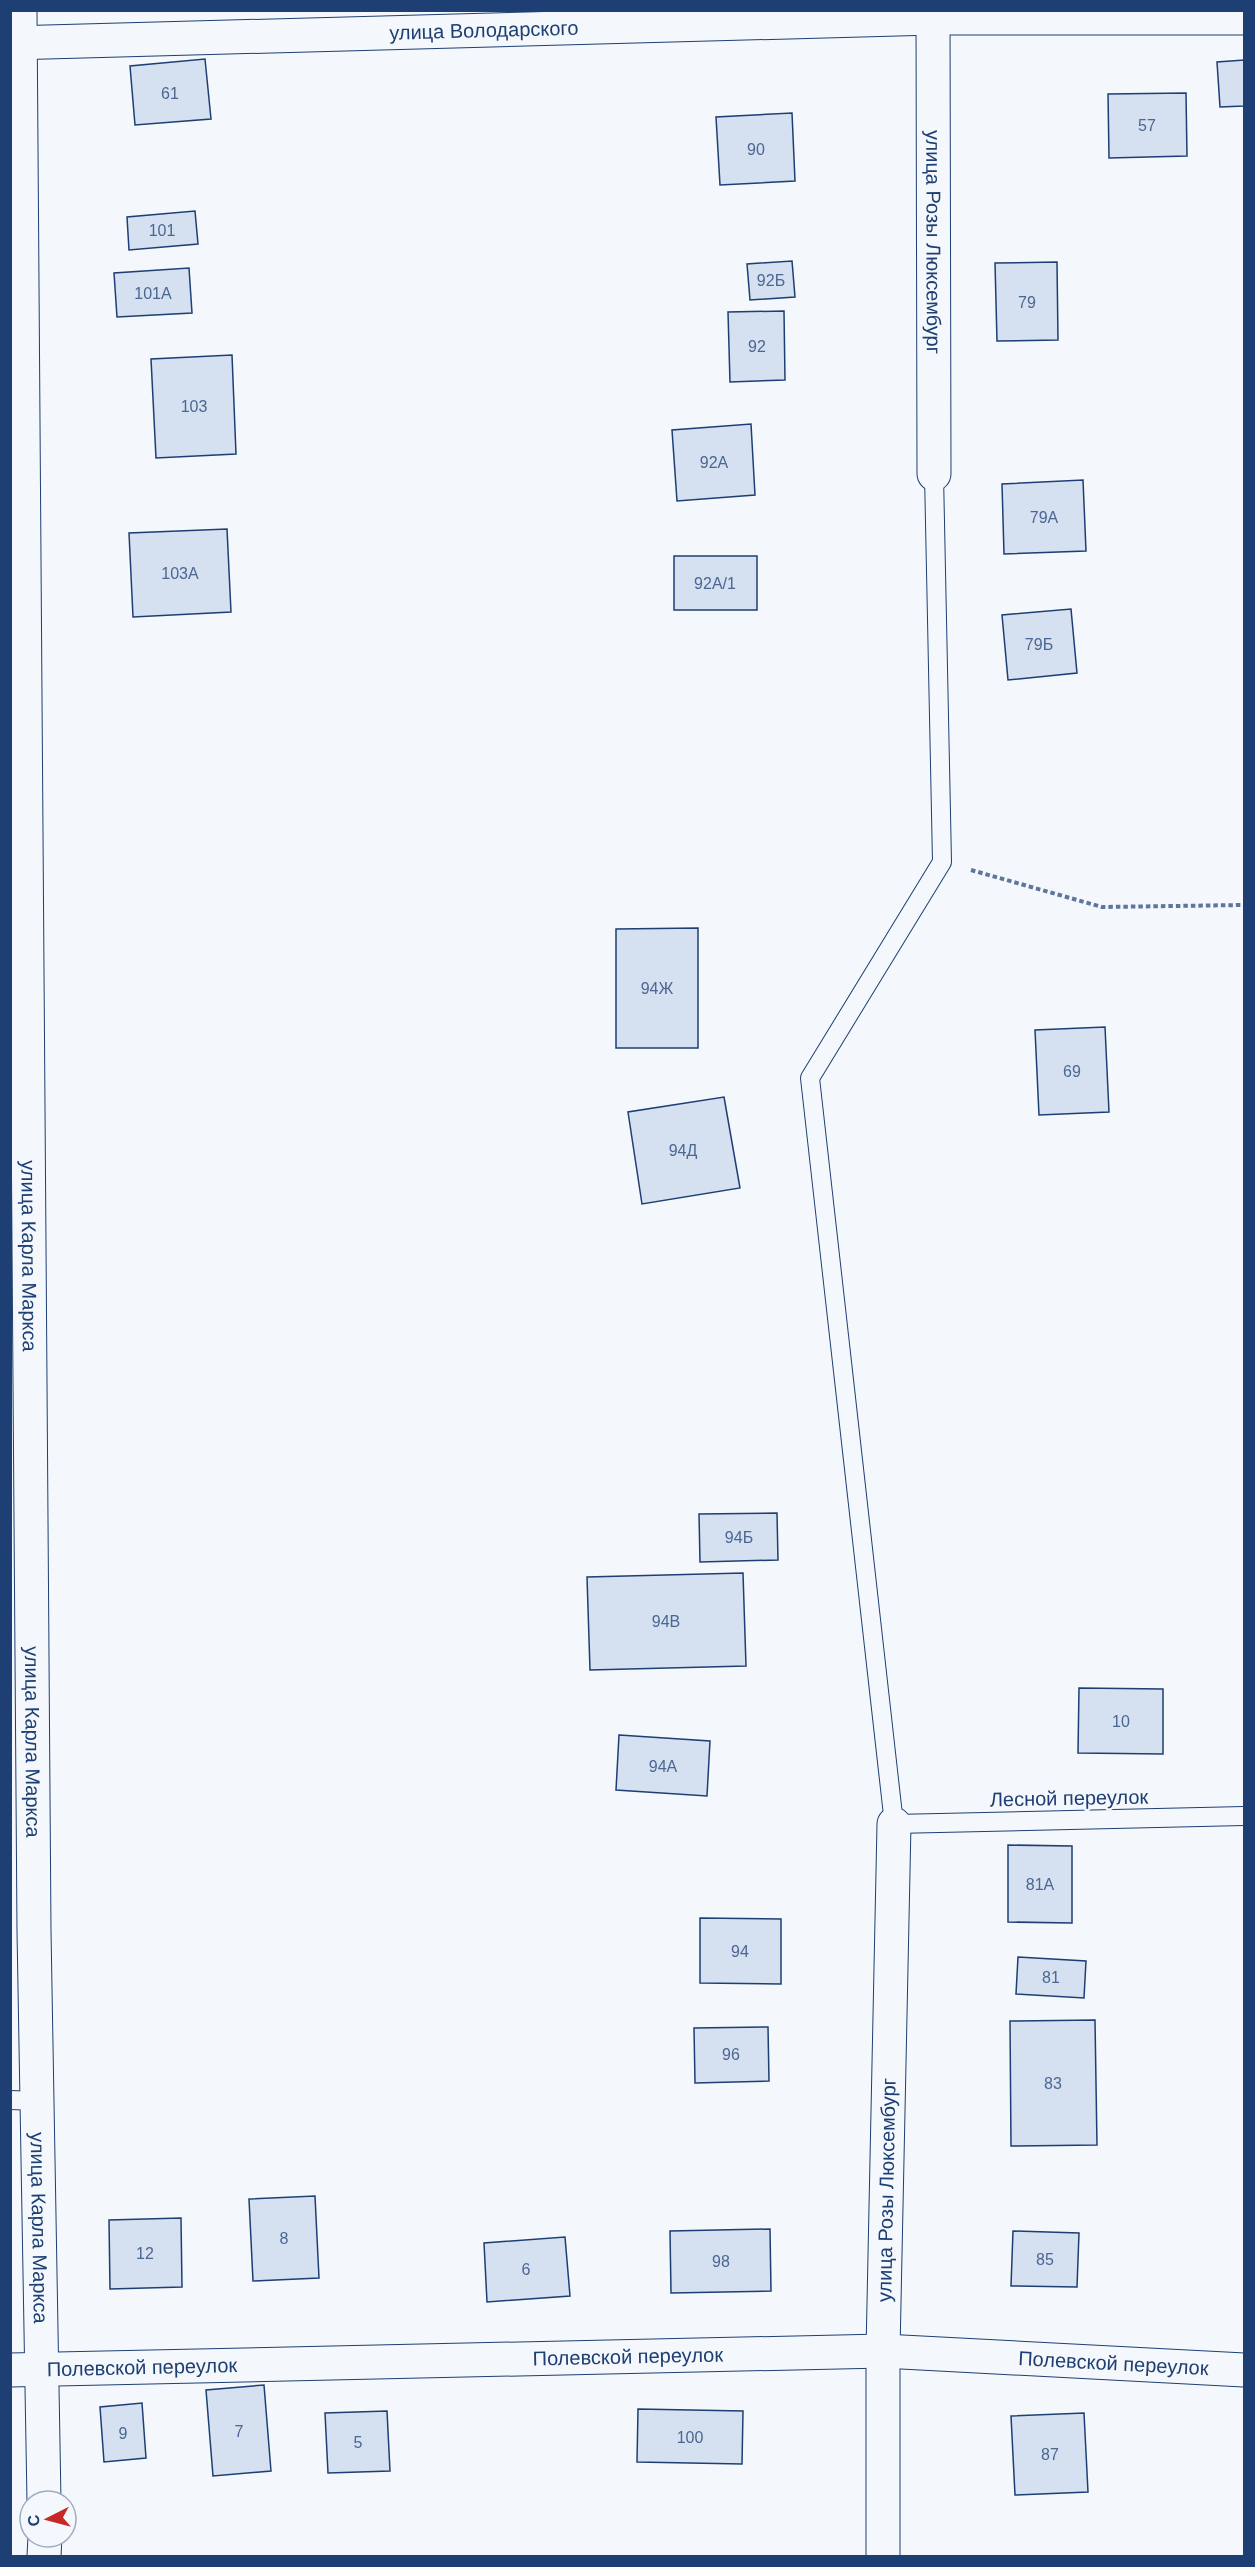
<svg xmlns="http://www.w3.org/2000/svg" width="1255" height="2567" viewBox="0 0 1255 2567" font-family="Helvetica,sans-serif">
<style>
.building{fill:#d5e0f0;stroke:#1d3f73;stroke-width:1.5}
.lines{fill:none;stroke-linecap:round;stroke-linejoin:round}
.service-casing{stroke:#1d3f73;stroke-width:20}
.minor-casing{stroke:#1d3f73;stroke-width:35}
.path{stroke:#5e769c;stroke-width:4;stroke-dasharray:4.5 3;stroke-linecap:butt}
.service{stroke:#f4f7fb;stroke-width:18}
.minor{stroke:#f4f7fb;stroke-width:33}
.labels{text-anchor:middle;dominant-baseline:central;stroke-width:4.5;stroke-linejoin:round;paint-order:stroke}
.number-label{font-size:16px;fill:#4b6792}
.street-label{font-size:20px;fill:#1d3f73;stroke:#f4f7fb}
</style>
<rect width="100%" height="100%" fill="#f4f7fb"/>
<g class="building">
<path d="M205 59 211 119 135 125 130 66Z"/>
<path d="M1244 60V106L1220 107 1217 62Z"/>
<path d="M1186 93 1187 156 1109 158 1108 94Z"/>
<path d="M792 113 795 181 720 185 716 117Z"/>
<path d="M195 211 198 244 129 250 127 217Z"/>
<path d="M792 261 795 297 750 300 747 264Z"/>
<path d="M1057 262 1058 340 997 341 995 263Z"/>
<path d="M189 268 192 313 117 317 114 273Z"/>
<path d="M784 311 785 380 730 382 728 312Z"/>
<path d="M232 355 236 454 156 458 151 359Z"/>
<path d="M751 424 755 495 677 501 672 430Z"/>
<path d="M1083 480 1086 551 1004 554 1002 484Z"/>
<path d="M227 529 231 612 133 617 129 533Z"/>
<rect x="674" y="556" width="83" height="54"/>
<path d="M1071 609 1077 673 1008 680 1002 615Z"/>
<path d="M698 928V1048H616V929Z"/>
<path d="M1105 1027 1109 1112 1039 1115 1035 1030Z"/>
<path d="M724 1097 740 1188 642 1204 628 1112Z"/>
<path d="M777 1513 778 1560 700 1562 699 1514Z"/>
<path d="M743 1573 746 1666 590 1670 587 1577Z"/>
<path d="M1079 1688 1163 1689V1754L1078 1753Z"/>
<path d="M619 1735 710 1741 707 1796 616 1790Z"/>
<path d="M1008 1845 1072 1846V1923L1008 1922Z"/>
<path d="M700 1918 781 1919V1984L700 1983Z"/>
<path d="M1018 1957 1086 1961 1084 1998 1016 1994Z"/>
<path d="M1095 2020 1097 2145 1011 2146 1010 2021Z"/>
<path d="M768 2027 769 2081 695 2083 694 2028Z"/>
<path d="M315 2196 319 2278 253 2281 249 2199Z"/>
<path d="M181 2218 182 2287 110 2289 109 2220Z"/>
<path d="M770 2229 771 2291 671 2293 670 2231Z"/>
<path d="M1013 2231 1079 2233 1077 2287 1011 2286Z"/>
<path d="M565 2237 570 2296 487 2302 484 2243Z"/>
<path d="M264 2385 271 2471 213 2476 206 2390Z"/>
<path d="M142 2403 146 2458 104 2462 100 2407Z"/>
<path d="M638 2409 743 2411 742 2464 637 2462Z"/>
<path d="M387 2411 390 2471 328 2473 325 2413Z"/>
<path d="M1084 2413 1088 2492 1015 2495 1011 2416Z"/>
</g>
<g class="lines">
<defs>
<g id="service">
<path d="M934 474 942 862 810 1078 894 1824 1244 1816"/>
<path d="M10 2100 38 2101"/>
</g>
<g id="minor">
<path id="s1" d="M20 10 34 1931 44 2501"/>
<path id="s2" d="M933 10 934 474"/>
<path id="s3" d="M10 43 934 18H1244"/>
<path id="s4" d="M10 2370 883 2351 1244 2370"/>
<path d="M44 2556 45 2537"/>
<path id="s5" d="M883 2556V2351L894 1824"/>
</g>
</defs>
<use href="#service" class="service-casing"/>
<use href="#minor" class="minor-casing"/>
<path class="path" d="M971 870 1102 907 1244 905"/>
<use href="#service" class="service"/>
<use href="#minor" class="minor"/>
</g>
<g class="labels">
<g class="number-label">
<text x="170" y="93">61</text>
<text x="1147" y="125">57</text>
<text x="756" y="149">90</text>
<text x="162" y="230">101</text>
<text x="771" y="280">92Б</text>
<text x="153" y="293">101А</text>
<text x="1027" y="302">79</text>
<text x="757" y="346">92</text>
<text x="194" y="406">103</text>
<text x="714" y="462">92А</text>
<text x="1044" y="517">79А</text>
<text x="180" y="573">103А</text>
<text x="715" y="583">92А/1</text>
<text x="1039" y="644">79Б</text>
<text x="657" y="988">94Ж</text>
<text x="1072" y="1071">69</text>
<text x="683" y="1150">94Д</text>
<text x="739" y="1537">94Б</text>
<text x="666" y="1621">94В</text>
<text x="1121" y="1721">10</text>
<text x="663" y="1766">94А</text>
<text x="1040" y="1884">81А</text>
<text x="740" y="1951">94</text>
<text x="1051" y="1977">81</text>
<text x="731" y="2054">96</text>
<text x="1053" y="2083">83</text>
<text x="284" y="2238">8</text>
<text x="145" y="2253">12</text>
<text x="1045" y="2259">85</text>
<text x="721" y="2261">98</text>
<text x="526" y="2269">6</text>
<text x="239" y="2431">7</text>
<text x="123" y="2433">9</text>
<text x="690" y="2437">100</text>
<text x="358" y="2442">5</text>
<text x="1050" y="2454">87</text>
</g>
<g class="street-label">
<text stroke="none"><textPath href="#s3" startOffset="474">улица Володарского</textPath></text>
<text stroke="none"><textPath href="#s2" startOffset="232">улица Розы Люксембург</textPath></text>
<text stroke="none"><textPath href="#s1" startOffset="1246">улица Карла Маркса</textPath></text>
<text stroke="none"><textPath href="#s1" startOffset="1732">улица Карла Маркса</textPath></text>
<text transform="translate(1069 1798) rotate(-1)">Лесной переулок</text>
<text stroke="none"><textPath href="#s5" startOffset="366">улица Розы Люксембург</textPath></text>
<text stroke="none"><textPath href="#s1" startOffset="2218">улица Карла Маркса</textPath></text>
<text stroke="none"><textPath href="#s4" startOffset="618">Полевской переулок</textPath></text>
<text stroke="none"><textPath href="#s4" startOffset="1104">Полевской переулок</textPath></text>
<text stroke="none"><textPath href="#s4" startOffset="132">Полевской переулок</textPath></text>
</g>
</g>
<rect width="1255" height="2567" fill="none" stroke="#1d3f73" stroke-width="24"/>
<g transform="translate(48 2519) rotate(264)"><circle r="28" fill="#f4f7fb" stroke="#9eadc5" stroke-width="1.5"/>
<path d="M0-4.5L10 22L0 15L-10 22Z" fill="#c62828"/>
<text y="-9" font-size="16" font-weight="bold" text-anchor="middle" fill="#1d3f73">С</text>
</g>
</svg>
